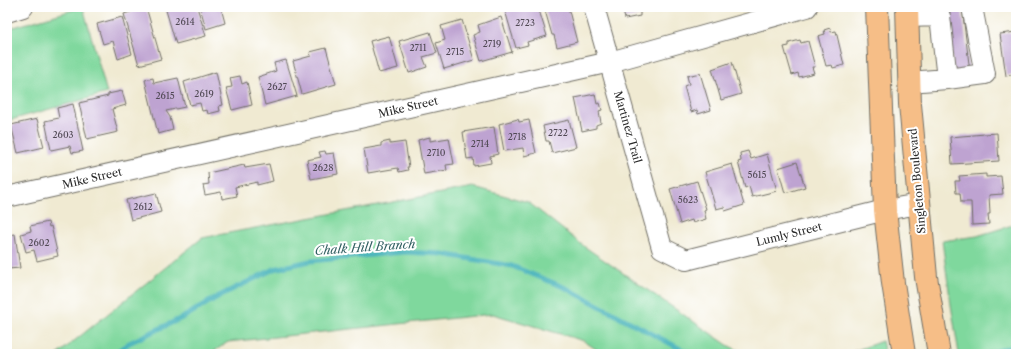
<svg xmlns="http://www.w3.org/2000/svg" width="1023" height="361" viewBox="0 0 1023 361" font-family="'Libre Caslon Text',serif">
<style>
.green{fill:#7fd89d;stroke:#558264}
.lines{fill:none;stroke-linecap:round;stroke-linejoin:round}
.stream{stroke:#40b0b8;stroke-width:5}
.building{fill:#bea3d1}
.minor-casing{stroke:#706e65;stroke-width:22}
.major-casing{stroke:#706e65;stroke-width:24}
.minor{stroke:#fff;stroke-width:20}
.major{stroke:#f6be87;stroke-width:22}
.labels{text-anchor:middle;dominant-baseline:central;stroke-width:4;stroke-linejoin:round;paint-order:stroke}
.number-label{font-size:9px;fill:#504954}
.street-label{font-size:11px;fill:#2b2b2b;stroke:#fff}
.water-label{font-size:12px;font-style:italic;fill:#336063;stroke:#fff}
</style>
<rect width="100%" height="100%" fill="#fff"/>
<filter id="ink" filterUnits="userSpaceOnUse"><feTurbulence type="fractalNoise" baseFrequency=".025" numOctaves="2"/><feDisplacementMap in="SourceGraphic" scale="8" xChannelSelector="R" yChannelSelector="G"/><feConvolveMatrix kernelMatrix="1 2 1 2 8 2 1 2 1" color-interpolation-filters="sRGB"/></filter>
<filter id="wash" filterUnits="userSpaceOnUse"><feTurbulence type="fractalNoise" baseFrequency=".012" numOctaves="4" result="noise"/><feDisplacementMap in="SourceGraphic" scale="16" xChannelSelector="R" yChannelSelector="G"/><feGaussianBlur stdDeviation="0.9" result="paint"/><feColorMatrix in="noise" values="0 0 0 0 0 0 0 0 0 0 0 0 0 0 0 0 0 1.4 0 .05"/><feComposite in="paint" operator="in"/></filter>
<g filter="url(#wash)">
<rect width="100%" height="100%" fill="#f0ead2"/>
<g class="green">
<path d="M83 7 107 93 7 121V29Z"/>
<path d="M473 187 528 202 585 247 729 346 746 354H603L584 341 493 314 228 342 210 354H58L202 238Z"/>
<path d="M1016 224V354H959L951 305 942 241 977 236Z"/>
<path d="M882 341 885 354H846Z"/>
</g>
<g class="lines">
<g class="stream">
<path d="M114 354 129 343 184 317 219 296 274 269 310 261 404 252 442 254 512 266 566 288 690 354"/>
<path d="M988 354 1012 347 1016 345"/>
</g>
</g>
<g id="blocks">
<g class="building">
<path d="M146 7 161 59 139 65 124 14Z"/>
<path d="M165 7H197L206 36 176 44Z"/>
<path d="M200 7H224L221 8 225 23 206 29Z"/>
<path d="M504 7H538L547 36 527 42 528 45 516 48Z"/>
<path d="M544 7H568L577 42 557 47 554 35H552Z"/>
<path d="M622 7H647L648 10 640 12V16L625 19Z"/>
<path d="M945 7H962L970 72 954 74Z"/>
<path d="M122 17 132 54 118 59 113 41 103 44 97 24Z"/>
<path d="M501 17 512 52 481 61 473 35 480 32 478 25Z"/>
<path d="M462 20 474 60 444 69 436 43 445 40 441 26Z"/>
<path d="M830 28 831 32 836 31 844 65 833 68 832 65 826 66 818 36 825 34 824 30Z"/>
<path d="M430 32 437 53 423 57 427 67 409 73 399 41Z"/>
<path d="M1016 32V74L1006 76 1000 34Z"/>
<path d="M389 36 398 68 379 73 370 41Z"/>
<path d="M800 40 801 43 808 41 815 67H812L814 73 799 77 798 73 792 75 784 47 789 46V43Z"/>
<path d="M326 48 336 84 302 94 293 61 311 56 310 52Z"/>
<path d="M286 60 297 96 265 105 258 77 276 71 274 63Z"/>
<path d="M732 62 741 94 721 100 712 69Z"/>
<path d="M216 72 223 105 219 106 220 111 208 114 207 110 202 111 200 103 190 105 184 82Z"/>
<path d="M700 73 711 110 698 114 697 110 691 112 684 86 689 84 687 76Z"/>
<path d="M240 76 242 84 247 82 252 105 232 110 226 88 232 87 230 78Z"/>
<path d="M153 78 154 83 178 78 185 107 166 111 170 117 173 130 158 134 145 80Z"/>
<path d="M122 91 126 105 112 109 118 132 87 139 79 103 108 96V94Z"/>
<path d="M595 94 597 104 600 103 602 110 599 111 601 123 596 125V128L582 131 575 98Z"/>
<path d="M73 104 83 151 72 153 70 146 51 150 45 121 59 118 57 108Z"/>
<path d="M37 119 44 147 18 153 11 125Z"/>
<path d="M518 119 519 122 529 120 536 153 524 156 523 148 504 151 499 124Z"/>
<path d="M569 120 576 147 552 153 549 141H546L543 126Z"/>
<path d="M494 127 498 154 490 156 491 163 474 166 473 158 467 159 463 132Z"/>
<path d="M997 133 999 161 952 164 950 137Z"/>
<path d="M430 137V141L449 138 454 164 446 165 447 170 424 174 418 140Z"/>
<path d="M390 141V144L405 142 409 167H407L408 170 399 172 398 168 368 173 364 149 381 146V143Z"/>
<path d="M325 151 326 154 334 153 338 174 311 179 307 160 321 157 319 152Z"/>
<path d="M748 151 751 159 767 154 777 191 752 197 749 186 745 188 738 162 741 161 740 153Z"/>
<path d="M797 162 805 187 785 193 778 168Z"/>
<path d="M269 164 273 181 257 185V182L235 187 237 196 222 199 221 192 205 195 203 185 209 184 208 173 244 165 245 168Z"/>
<path d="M732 164 744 205 725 211 724 207 716 209 705 172Z"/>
<path d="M986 174V177L1001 176 1003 194 989 195 990 214H988L989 224 972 225 971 202H961L960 193H956L955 181H960L959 176Z"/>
<path d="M697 181 706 209 704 210 706 219 693 223 692 220 680 224 670 189Z"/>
<path d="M156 193 161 212 131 220 126 200Z"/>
<path d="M48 222 49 227 51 226 58 256 37 261 34 250 26 252 21 234 31 231 30 226Z"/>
<path d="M15 234 20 268 8 269 7 235Z"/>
</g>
</g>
</g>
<g filter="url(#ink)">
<use href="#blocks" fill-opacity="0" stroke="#706e65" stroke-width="1"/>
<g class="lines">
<defs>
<g id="minor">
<path d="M594 7 662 248 686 260 885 210 919 204"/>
<path d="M7 12 23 7"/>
<path d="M907 17 940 16 947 79 909 82"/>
<path d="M947 79 985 74 972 7"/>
<path d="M7 197 610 62 807 7"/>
</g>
<g id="major">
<path d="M877 7 885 210 893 283 904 354"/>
<path d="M907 7 910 104 926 277 939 354"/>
</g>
</defs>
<use href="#minor" class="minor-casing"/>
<use href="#major" class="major-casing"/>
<use href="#minor" class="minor"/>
<use href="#major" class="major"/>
</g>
</g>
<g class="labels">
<g class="number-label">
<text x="185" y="21">2614</text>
<text x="525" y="22">2723</text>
<text x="492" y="43">2719</text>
<text x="418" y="47">2711</text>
<text x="455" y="51">2715</text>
<text x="277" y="86">2627</text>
<text x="204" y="93">2619</text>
<text x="165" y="95">2615</text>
<text x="558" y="132">2722</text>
<text x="63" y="134">2603</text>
<text x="517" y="136">2718</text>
<text x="480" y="143">2714</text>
<text x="436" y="152">2710</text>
<text x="323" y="167">2628</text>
<text x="757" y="174">5615</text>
<text x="688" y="199">5623</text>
<text x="143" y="206">2612</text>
<text x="39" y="242">2602</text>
</g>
<g class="street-label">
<text transform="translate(408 107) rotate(-13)">Mike Street</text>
<text transform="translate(628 127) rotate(74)">Martinez Trail</text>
<text transform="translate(92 178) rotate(-13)">Mike Street</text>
<text transform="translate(917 181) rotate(-95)">Singleton Boulevard</text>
<text transform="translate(789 234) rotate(-14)">Lumly Street</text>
</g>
<g class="water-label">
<text transform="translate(365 247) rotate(-4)">Chalk Hill Branch</text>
</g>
</g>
<rect width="1023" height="361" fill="none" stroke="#fff" stroke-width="24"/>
</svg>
